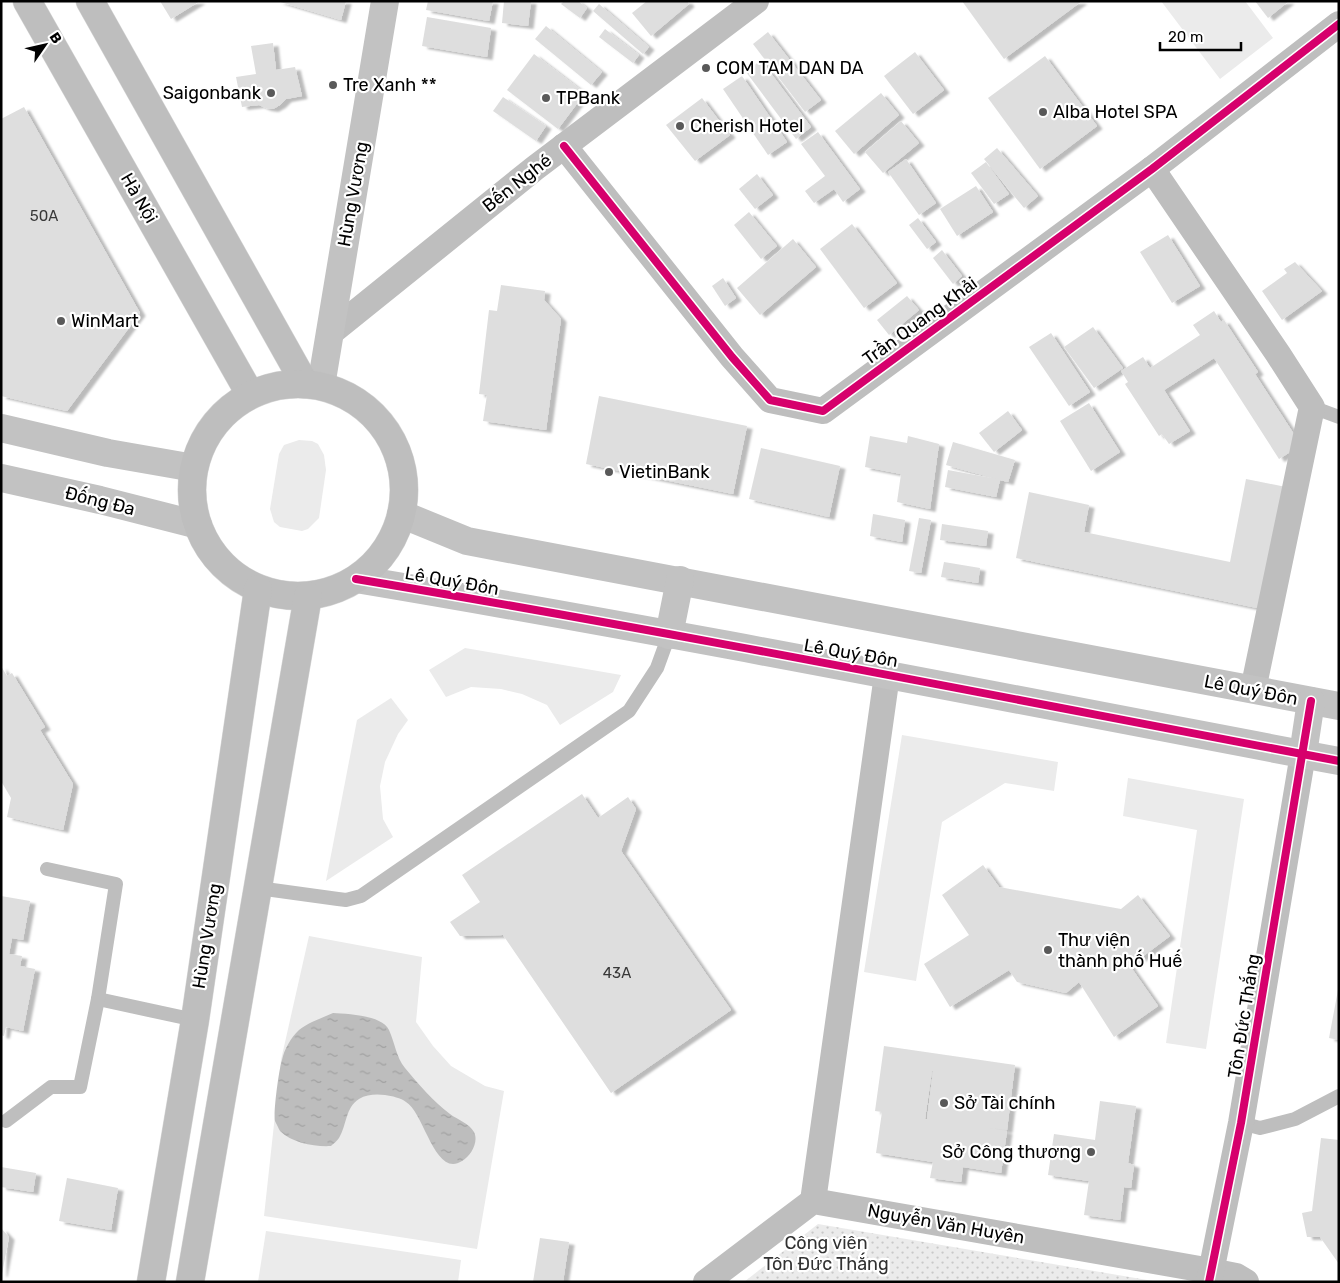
<svg xmlns="http://www.w3.org/2000/svg" width="1340" height="1283" viewBox="0 0 1340 1283" font-family="Rubik,sans-serif">
<style>
.grass{fill:#ebebeb}
.park{fill:url(#park-dots)}
.water{fill:url(#water-ripples)}
.building{fill:#dedede;fill-rule:evenodd;filter:url(#shadow)}
.lines{fill:none;stroke-linecap:round;stroke-linejoin:round}
.primary-casing{stroke:#dbdbdb;stroke-width:29}
.lane{stroke:#bebebe;stroke-width:14}
.street{stroke:#bebebe;stroke-width:26}
.secondary{stroke:#c2c2c2;stroke-width:28}
.primary{stroke:#bebebe;stroke-width:28}
.cycleway-casing{stroke:#fff;stroke-width:11}
.cycleway{stroke:#d6006c;stroke-width:8}
.poi-dot{fill:#595959;stroke:#fff;stroke-width:2}
.labels{text-anchor:middle;dominant-baseline:central;stroke-width:4.5;stroke-linejoin:round;paint-order:stroke}
.number-label{font-size:15px;fill:#383838}
.poi-label{font-size:18px;fill:#000;stroke:#fff;text-anchor:start}
.street-label{font-size:18px;fill:#000;stroke:#fff}
.park-label{font-size:18px;fill:#313131;stroke:#fff}
</style>
<defs>
<pattern id="park-dots" width="8" height="8" patternUnits="userSpaceOnUse" patternTransform="scale(1.25)"><rect width="8" height="8" fill="#ebebeb"/><path d="M2 2h.1M6 6h.1" fill="none" stroke="#c8c8c8" stroke-width="1.8" stroke-linecap="round"/></pattern>
<pattern id="water-ripples" width="26" height="14" patternUnits="userSpaceOnUse" patternTransform="scale(1.25)"><rect width="26" height="14" fill="#bdbdbd"/><path d="M2 4q2-2 4 0t4 0M15 11q2-2 4 0t4 0" fill="none" stroke="#a1a1a1"/></pattern>
<filter id="shadow"><feDropShadow dx="5.5" dy="3" stdDeviation="1" flood-color="#0004"/></filter>
</defs>
<rect width="100%" height="100%" fill="#fff"/>
<g class="grass">
<path d="M1161 1H1245L1273 38 1220 79Z"/>
<path d="M299 440 312 441 318 444 324 455 326 470 319 518 308 529 302 531 280 527 274 522 270 509 279 454 284 445Z"/>
<path d="M465 648 621 675 613 692 560 725 547 705 522 694 501 689 471 687 446 697 429 670Z"/>
<path d="M391 698 408 720 398 734 385 762 380 786 383 819 393 837 326 881 357 720Z"/>
<path d="M902 735 1058 762 1054 791 1005 783 942 822 916 981 864 972Z"/>
<path d="M1128 778 1244 799 1206 1049 1166 1043 1197 830 1123 816Z"/>
<path d="M309 936 422 957 416 1022 433 1046 451 1066 485 1086 504 1091 477 1249 264 1216 281 1060Z"/>
<path d="M266 1231 461 1260 458 1282H258Z"/>
</g>
<path class="park" d="M818 1224 1153 1281V1282H744Z"/>
<path class="water" d="M333 1013C348 1014 382 1015 389 1030 395 1043 396 1057 405 1068 419 1085 433 1101 450 1114 458 1120 469 1123 474 1132 479 1142 471 1156 462 1161 435 1179 424 1112 406 1102 401 1098 392 1096 385 1095 377 1094 367 1094 359 1099 345 1108 347 1125 339 1138 337 1141 333 1144 331 1146 315 1147 292 1143 280 1131 279 1129 276 1123 275 1121 273 1113 279 1069 282 1060 284 1050 291 1037 299 1030 309 1022 322 1018 333 1013Z"/>
<g class="building">
<path d="M160 1H200L171 19Z"/>
<path d="M277 1H346L341 20Z"/>
<path d="M428 1H493L489 21 426 10Z"/>
<path d="M504 1H531L528 26 502 23Z"/>
<path d="M564 1H578L587 8 580 18 561 4Z"/>
<path d="M647 1H687L689 4 651 36 632 13Z"/>
<path d="M962 1H1082L1004 59Z"/>
<path d="M1255 1H1289L1268 18Z"/>
<path d="M599 4 649 47 643 54 593 11Z"/>
<path d="M427 17 491 28 487 57 422 46Z"/>
<path d="M546 26 602 72 591 85 535 39Z"/>
<path d="M605 29 639 55 633 63 599 37Z"/>
<path d="M768 32 821 100 805 112 753 44Z"/>
<path d="M273 43 276 70 295 67 302 96 286 99 280 105 273 109 266 108 259 105 242 107 236 77 256 74 251 46Z"/>
<path d="M915 52 944 90 913 114 884 76Z"/>
<path d="M534 54 585 93 558 129 507 90Z"/>
<path d="M1045 56 1097 126 1040 169 988 98Z"/>
<path d="M761 60 811 127 796 139 746 72Z"/>
<path d="M742 76 787 142 768 155 723 89Z"/>
<path d="M881 93 899 115 854 154 835 131Z"/>
<path d="M503 97 546 126 536 141 493 111Z"/>
<path d="M702 98 730 135 695 161 666 125Z"/>
<path d="M24 107 140 313 67 411 1 396V119Z"/>
<path d="M901 121 919 143 883 173 865 152Z"/>
<path d="M818 132 860 189 843 202 834 189 814 203 805 191 825 176 801 144Z"/>
<path d="M997 148 1038 196 1024 208 984 159Z"/>
<path d="M906 159 936 203 919 215 888 172Z"/>
<path d="M986 162 1009 194 994 204 971 173Z"/>
<path d="M757 174 773 195 755 209 739 189Z"/>
<path d="M976 186 993 212 957 236 940 209Z"/>
<path d="M749 212 777 246 761 259 734 225Z"/>
<path d="M918 218 936 242 927 249 909 225Z"/>
<path d="M852 224 897 283 864 308 820 249Z"/>
<path d="M1168 235 1200 286 1172 303 1140 252Z"/>
<path d="M793 239 816 267 760 315 737 288Z"/>
<path d="M942 250 962 276 953 284 933 258Z"/>
<path d="M1295 262 1322 291 1282 320 1262 291 1287 273 1284 269Z"/>
<path d="M723 278 736 298 725 306 712 286Z"/>
<path d="M501 285 545 291 544 300 561 319 546 430 483 421 487 395 479 394 489 310 497 311Z"/>
<path d="M907 296 919 310 889 335 877 320Z"/>
<path d="M1214 311 1221 322 1224 320 1258 372 1255 374 1301 445 1279 459 1214 358 1164 390 1190 431 1169 444 1162 434 1159 436 1125 384 1128 382 1121 371 1143 357 1150 368 1200 335 1193 325Z"/>
<path d="M1093 327 1123 368 1094 388 1064 347Z"/>
<path d="M1051 333 1090 392 1069 406 1029 347Z"/>
<path d="M599 396 747 426 733 494 586 464Z"/>
<path d="M1089 403 1120 452 1091 471 1060 421Z"/>
<path d="M1008 411 1022 430 994 452 979 433Z"/>
<path d="M870 436 907 443 908 436 939 444 930 509 897 502 901 474 865 467Z"/>
<path d="M953 442 1015 460 1008 482 1000 480 996 497 945 487 948 470 997 479 946 465Z"/>
<path d="M761 448 840 466 829 517 749 499Z"/>
<path d="M1246 479 1286 487 1262 609 1016 558 1029 492 1089 505 1084 532 1230 562Z"/>
<path d="M873 514 905 520 902 542 870 536Z"/>
<path d="M919 518 931 520 921 573 909 571Z"/>
<path d="M942 524 988 531 986 546 940 540Z"/>
<path d="M944 562 980 568 978 583 941 577Z"/>
<path d="M1 666 7 676 12 673 45 727 40 730 73 784 63 830 7 817 11 798 1 781Z"/>
<path d="M582 794 598 818 628 797 636 809 621 851 731 1010 611 1093 503 935 460 936 450 922 480 902 462 875Z"/>
<path d="M983 865 999 887 1121 909 1138 895 1170 936 1130 966 1158 1006 1114 1037 1079 982 1066 993 1017 982 1009 970 950 1007 924 964 969 935 942 895Z"/>
<path d="M1 896 30 901 23 940 12 938 9 954 22 956 20 966 35 969 23 1031 6 1027 4 1036 1 1035Z"/>
<path d="M1338 990H1339V1040L1329 1038Z"/>
<path d="M884 1046 1015 1065 1007 1130 990 1128 1007 1131 1001 1173 963 1167 961 1182 930 1178 933 1162 876 1153 882 1112 875 1111ZM932 1071H933L927 1119H925Z"/>
<path d="M1100 1101 1136 1106 1128 1163 1134 1165 1131 1188 1124 1187 1120 1220 1084 1215 1089 1181 1048 1175 1054 1134 1095 1140Z"/>
<path d="M1321 1138 1339 1140V1264L1320 1237H1307L1302 1213 1312 1211Z"/>
<path d="M1 1167 36 1173 33 1192 1 1187Z"/>
<path d="M67 1178 118 1188 111 1230 59 1221Z"/>
<path d="M1 1228 9 1237 2 1274H1Z"/>
<path d="M540 1238 569 1242 563 1282H533Z"/>
</g>
<g class="lines">
<defs>
<g id="primary">
<path d="M27 1 250 394"/>
<path d="M90 1 305 384"/>
<circle cx="298" cy="490" r="106"/>
<path d="M151 1282 195 1020 258 589"/>
<path d="M190 1282 308 596"/>
</g>
</defs>
<use href="#primary" class="primary-casing"/>
<g class="lane">
<path d="M1312 407 1339 417"/>
<path d="M258 888 338 899 346 900 361 896 629 711 657 668 669 635"/>
<path d="M98 999 195 1020"/>
<path d="M6 1121 51 1087H80L98 999 116 884 47 869"/>
<path d="M1241 1123 1260 1128 1295 1119 1339 1096"/>
</g>
<g class="street">
<path d="M564 146 732 357 770 400 823 411 1152 169 1339 24"/>
<path d="M1152 169 1278 354 1312 407 1253 690"/>
<path d="M329 334 535 168 756 1"/>
<path d="M813 1201 887 675"/>
<path d="M706 1282 813 1201 1211 1271 1236 1276 1246 1282"/>
<path d="M1209 1282 1241 1123 1303 754"/>
</g>
<g class="secondary">
<path d="M321 386 385 1"/>
<path d="M1 428 108 453 194 468"/>
<path d="M1 478 100 500 198 525"/>
<path d="M401 514 467 541 1339 706"/>
<path d="M356 579C685 634 1011 699 1339 761"/>
<path d="M669 635 680 580"/>
<path d="M1303 754 1311 701"/>
</g>
<use href="#primary" class="primary"/>
<defs>
<g id="cycleway">
<path d="M564 146 732 357 770 400 823 411 1152 169 1339 24"/>
<path d="M356 579C685 634 1011 699 1339 761"/>
<path d="M1209 1282 1241 1123 1311 701"/>
</g>
</defs>
<use href="#cycleway" class="cycleway-casing"/>
<use href="#cycleway" class="cycleway"/>
</g>
<g class="poi-dot">
<circle cx="706" cy="68" r="5"/>
<circle cx="333" cy="85" r="5"/>
<circle cx="271" cy="93" r="5"/>
<circle cx="546" cy="98" r="5"/>
<circle cx="1043" cy="112" r="5"/>
<circle cx="680" cy="126" r="5"/>
<circle cx="61" cy="321" r="5"/>
<circle cx="609" cy="472" r="5"/>
<circle cx="1048" cy="950" r="5"/>
<circle cx="944" cy="1103" r="5"/>
<circle cx="1091" cy="1152" r="5"/>
</g>
<g class="labels">
<g class="number-label">
<text x="44" y="216">50A</text>
<text x="617" y="973">43A</text>
</g>
<g class="poi-label">
<text x="716" y="68">COM TAM DAN DA</text>
<text x="343" y="85">Tre Xanh **</text>
<text x="261" y="93" text-anchor="end">Saigonbank</text>
<text x="556" y="98">TPBank</text>
<text x="1053" y="112">Alba Hotel SPA</text>
<text x="690" y="126">Cherish Hotel</text>
<text x="71" y="321">WinMart</text>
<text x="619" y="472">VietinBank</text>
<text x="1058" y="940">Thư viện<tspan x="1058" dy="21">thành phố Huế</tspan></text>
<text x="954" y="1103">Sở Tài chính</text>
<text x="1081" y="1152" text-anchor="end">Sở Công thương</text>
</g>
<g class="street-label">
<text transform="translate(517 183) rotate(-38)">Bến Nghé</text>
<text transform="translate(353 194) rotate(-80)">Hùng Vương</text>
<text transform="translate(139 198) rotate(60)">Hà Nội</text>
<text transform="translate(920 321) rotate(-36)">Trần Quang Khải</text>
<text transform="translate(100 501) rotate(14)">Đống Đa</text>
<text transform="translate(452 581) rotate(10)">Lê Quý Đôn</text>
<text transform="translate(851 653) rotate(10)">Lê Quý Đôn</text>
<text transform="translate(1251 690) rotate(11)">Lê Quý Đôn</text>
<text transform="translate(207 936) rotate(-81)">Hùng Vương</text>
<text transform="translate(1244 1016) rotate(-81)">Tôn Đức Thắng</text>
<text transform="translate(946 1224) rotate(10)">Nguyễn Văn Huyên</text>
</g>
<g class="park-label">
<text x="826" y="1243">Công viên<tspan x="826" dy="21">Tôn Đức Thắng</tspan></text>
</g>
</g>
<rect width="1340" height="1283" fill="none" stroke="#000000" stroke-width="5"/>
<g transform="translate(45 45) rotate(56)" stroke="#ffffff" stroke-width="4" paint-order="stroke">
<path d="M0-4L9 19L0 12L-9 19Z" fill="#000000"/>
<text y="-8" font-size="14" font-weight="bold" text-anchor="middle" fill="#000000">B</text>
</g>
<path d="M1160 42v8h81v-8" fill="none" stroke="#000000" stroke-width="2.5"/>
<text x="1168" y="42" font-size="15" fill="#000000" stroke="#ffffff" stroke-width="4" paint-order="stroke">20 m</text>
</svg>
